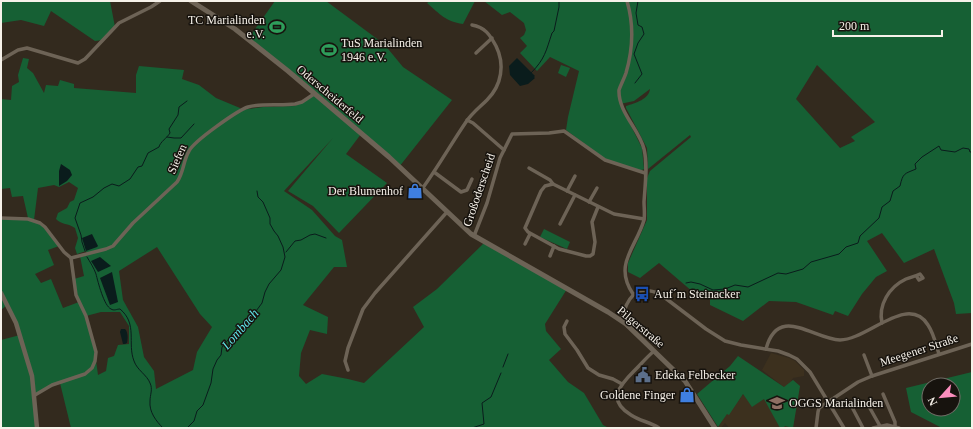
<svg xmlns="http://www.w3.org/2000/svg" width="973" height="429" viewBox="0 0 973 429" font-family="'Times New Roman',serif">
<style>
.built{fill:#3c301e}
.green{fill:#166034;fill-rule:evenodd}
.water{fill:#0a1c1c}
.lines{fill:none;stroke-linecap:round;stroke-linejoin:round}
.stream{stroke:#0a1c1c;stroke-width:1}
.minor{stroke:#6d6356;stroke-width:3.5}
.tertiary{stroke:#6d6356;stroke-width:4.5}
.secondary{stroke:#6d6356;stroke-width:5}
.labels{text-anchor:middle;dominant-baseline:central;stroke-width:3;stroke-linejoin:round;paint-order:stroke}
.poi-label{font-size:12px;fill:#f6f1e9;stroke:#17130e;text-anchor:start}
.street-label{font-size:12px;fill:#f6f1e9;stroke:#17130e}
.water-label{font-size:13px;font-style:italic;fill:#5fe5e8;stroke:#17130e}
</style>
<rect width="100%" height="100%" fill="#332a1e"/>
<path class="built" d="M771 353 789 358 795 361 804 370V376L793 378 791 381 793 380 800 386 793 428H729L725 423 721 428H718L723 419 727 413 729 414 743 394 752 406 784 387 762 370Z"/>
<g class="green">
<path d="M1 1H110L115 27 103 40 95 41 51 11 44 26 21 20 1 23Z"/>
<path d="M275 1H326L384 44 403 67 452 100 399 167 361 134 346 154 387 183 339 233 313 206 288 191 333 138 284 191 312 210 335 236 342 240 347 267H334L303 305 328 317 327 334 310 330 301 353 299 376 306 384 322 374 348 379 364 383 424 327 413 307 437 289 483 244V241L567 289 545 324 546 331 561 349 549 360 568 382 584 393 603 425 609 428H71L60 383 35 395 37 428H1V340L20 335 7 305 1 310V218H28L23 196 12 197 10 188 1 189V99L11 100 12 86 19 82 18 75 23 58 29 59 27 68 33 73 44 93 46 85 58 86 60 80 74 84V88L136 93V75L139 66 184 70 182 79 199 85 216 98 240 108 241 110 263 107 295 106 314 94 248 39ZM69 182 78 188 74 200 70 202 67 208 58 213 56 219C62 225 68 223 75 228L78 238 75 248 77 254 86 251 87 253 80 256 84 276 74 279 79 302 63 308 51 279 41 283 35 274 54 265 48 250 59 246 40 223 34 220 38 188 54 185 59 187ZM157 247 200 314 212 327 197 352 193 370 156 389 154 371 144 357 138 327 123 300 119 271ZM101 312H120L129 326V344L118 345 114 356 108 358 106 371 98 375 94 346 86 316Z"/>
<path d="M430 1H475L463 24C445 21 441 15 427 3Z"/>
<path d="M484 1H972V313L956 314 954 303 934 249 904 263 882 233 867 241 887 271 876 277 862 294 848 316 835 311 833 315 796 302 769 301 743 321 710 305V297L700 298 659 263 640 278 628 272V263L647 220V178L650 171 691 137 690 135 648 169 647 148 626 108V106C636 103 649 99 650 89L634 101 620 104 642 148 644 169 640 171 605 159 566 130 568 117 579 71 550 57 537 71 520 53 527 46 520 38 524 35 526 30 524 23 510 12 502 15ZM817 65 875 122 851 137 855 141 840 148 796 99Z"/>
<path d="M561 65 570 68 566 77 558 73Z"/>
<path d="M544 229 570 242 567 249 540 237Z"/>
<path d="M738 356 784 387 793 380 800 386 793 428 785 426 783 428H780L764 399 752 407 743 394 729 415 727 414 718 427 697 394 730 366Z"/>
<path d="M972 372V428H942L911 412 906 388ZM929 385H953V409H929Z"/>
</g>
<g class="water">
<path d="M517 58 535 76 534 77 535 78 528 84 520 86 510 75 509 66Z"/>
<path d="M61 164 70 170 72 175 67 181 59 186V171Z"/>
<path d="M92 234 98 246 97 247 86 251 82 238Z"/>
<path d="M100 257 111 266 98 272 91 261Z"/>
<path d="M112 272 118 302 110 305 100 278Z"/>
<path d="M121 329H125C128 332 128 338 127 343L125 344H123L120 332Z"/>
</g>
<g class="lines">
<g class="stream">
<path d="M531 73C545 59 546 51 552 33L554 31 559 7V1"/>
<path d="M635 83 642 74 634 54 638 43 644 34 642 27 638 25 636 13 638 1"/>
<path d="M167 137 174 138H181L194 124"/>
<path d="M85 251 82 242 81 235 75 218 80 203 93 197 104 188 112 184 119 186 130 179 138 167 142 166 148 153 159 147C160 142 167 138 170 133L169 129 178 115 179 107 187 101"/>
<path d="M286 252 295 241 301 240 310 235 315 234 326 238"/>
<path d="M87 257C90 262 94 268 96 274 98 282 104 306 111 309 114 311 117 309 120 309 138 324 127 343 134 361 137 370 147 375 150 383 153 389 150 395 150 401 149 412 156 421 163 428"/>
<path d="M686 283 691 282 700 284 713 290 725 289 735 285 748 287 778 273 786 274 803 269 811 262 839 254 846 247 858 243 860 236 879 218 882 207 890 201 893 191 900 186C903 173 904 174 916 169L915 164 922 157 939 146 941 150 955 152 963 148 969 149 970 152H972"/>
<path d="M503 367 508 354"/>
<path d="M187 428 194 421 197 411 203 405 211 383 213 369 217 360 221 355 222 347 233 334 239 331 242 326 248 322 262 303 265 292 269 284 281 270 285 257 283 247 278 236 274 231 270 224V218L263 202 258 197 257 191"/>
<path d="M472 428 484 424 482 403 491 397 501 373"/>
</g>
<g class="minor">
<path d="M627 1C634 25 633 49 626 73 624 79 621 84 619 90 618 112 639 129 644 149 648 166 645 185 644 202 644 207 645 214 644 220 636 248 613 264 633 294"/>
<path d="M476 53 492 38"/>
<path d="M1 60 18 50 27 48 78 63 85 59 119 23 151 7 160 1"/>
<path d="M467 120 473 123 504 150"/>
<path d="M529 168 550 180 553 184 614 214 644 219"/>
<path d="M434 172 461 192 467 190 472 179"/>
<path d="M553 184 545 186 541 191 525 228 528 232 559 249 586 256H590L593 254 595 242 592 222 598 207"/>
<path d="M422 189C438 167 451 144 466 122 472 113 480 107 487 100 502 85 505 64 496 46 490 35 485 27 472 25"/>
<path d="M567 191 575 176"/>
<path d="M589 202 597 188"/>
<path d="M1 218 28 219 40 223 45 227 64 252 71 258 76 295 86 316 96 352 95 361 92 368 85 374 52 385 35 395"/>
<path d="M560 224 575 195"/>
<path d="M474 236 487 203 500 158 512 134 549 133 564 131 605 160 645 173"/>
<path d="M525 244 530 234"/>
<path d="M550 256 554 246"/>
<path d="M71 258 106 249 113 246 133 223 177 182C184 172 183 161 189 151 194 141 238 110 248 107 263 103 280 106 295 104L302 102 314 94"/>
<path d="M621 320C627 299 635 283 660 294L706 329 725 341 741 345 778 351 789 355 797 359 810 372 844 428"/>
<path d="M567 321 564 327 565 334 577 350 588 368 599 375 613 379 622 384"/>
<path d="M882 323C878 305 889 287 906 279 911 277 916 276 920 274L923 278 919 280 917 277"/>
<path d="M766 349C778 304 813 339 840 340 867 340 908 293 928 325 934 334 936 345 939 354"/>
<path d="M654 351C647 357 641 364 634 371 620 385 606 400 631 415 640 421 650 422 659 428"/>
<path d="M864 355 872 376"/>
<path d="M348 370 345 361 348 348 363 309 375 293 447 212"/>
<path d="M883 394 895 422V426"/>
<path d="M867 403 880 426"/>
<path d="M853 409 863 428"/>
<path d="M816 428 818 412 819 408 858 382 872 376 972 344"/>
<path d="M873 428 887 425 899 428"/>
</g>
<path class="tertiary" d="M1 293 16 323 32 376 37 428"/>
<path class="secondary" d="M191 1 235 29 288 71 389 157 471 234 608 312 626 324 685 381 715 428"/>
</g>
<defs>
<symbol id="stadium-bare" viewBox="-9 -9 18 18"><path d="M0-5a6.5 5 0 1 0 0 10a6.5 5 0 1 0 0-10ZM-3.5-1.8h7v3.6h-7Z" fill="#2e9e5b" stroke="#17130e" stroke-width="2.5" paint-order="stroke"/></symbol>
<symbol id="shop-bare" viewBox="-9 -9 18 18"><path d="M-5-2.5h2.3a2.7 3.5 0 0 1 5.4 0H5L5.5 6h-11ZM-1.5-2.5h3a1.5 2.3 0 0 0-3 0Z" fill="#3f7fe0" stroke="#17130e" stroke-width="2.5" paint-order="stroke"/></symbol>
<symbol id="bus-bare" viewBox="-9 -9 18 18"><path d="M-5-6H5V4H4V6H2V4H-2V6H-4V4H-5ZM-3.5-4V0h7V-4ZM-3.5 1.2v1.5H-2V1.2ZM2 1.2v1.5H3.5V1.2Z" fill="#1a4fb4" stroke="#17130e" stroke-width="2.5" paint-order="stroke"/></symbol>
<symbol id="civic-bare" viewBox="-9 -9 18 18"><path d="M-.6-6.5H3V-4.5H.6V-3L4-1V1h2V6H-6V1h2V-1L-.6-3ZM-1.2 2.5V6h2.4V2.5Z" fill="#5c6f8a" stroke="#17130e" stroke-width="2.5" paint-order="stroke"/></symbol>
<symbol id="school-bare" viewBox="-9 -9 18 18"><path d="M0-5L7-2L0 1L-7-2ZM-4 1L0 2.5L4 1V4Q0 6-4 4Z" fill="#8d6e63" stroke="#17130e" stroke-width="2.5" paint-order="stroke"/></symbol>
</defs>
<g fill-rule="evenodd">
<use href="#stadium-bare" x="266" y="16" width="22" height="22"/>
<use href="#stadium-bare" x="318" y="39" width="22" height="22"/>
<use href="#shop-bare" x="404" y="180" width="22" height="22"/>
<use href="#bus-bare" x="631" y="283" width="22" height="22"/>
<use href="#civic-bare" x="632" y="364" width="22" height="22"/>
<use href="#shop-bare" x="676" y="384" width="22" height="22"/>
<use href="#school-bare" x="766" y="392" width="22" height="22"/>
</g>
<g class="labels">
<g class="poi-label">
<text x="265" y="20" text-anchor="end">TC Marialinden<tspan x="265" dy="14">e.V.</tspan></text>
<text x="341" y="43">TuS Marialinden<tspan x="341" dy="14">1946 e.V.</tspan></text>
<text x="403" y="191" text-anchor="end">Der Blumenhof</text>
<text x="654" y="294">Auf´m Steinacker</text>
<text x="655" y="375">Edeka Felbecker</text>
<text x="675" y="395" text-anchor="end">Goldene Finger</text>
<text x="789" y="403">OGGS Marialinden</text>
</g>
<g class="street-label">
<text transform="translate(330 94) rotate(40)">Oderscheiderfeld</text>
<text transform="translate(177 159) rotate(-66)">Siefen</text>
<text transform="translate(479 190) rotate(-71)">Großoderscheid</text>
<text transform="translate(641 327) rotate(40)">Pilgerstraße</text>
<text transform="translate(919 350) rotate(-18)">Meegener Straße</text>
</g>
<g class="water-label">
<text transform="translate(240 329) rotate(-49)">Lombach</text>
</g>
</g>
<rect width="973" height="429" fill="none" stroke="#f6f1e9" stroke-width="4"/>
<g transform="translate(941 397) rotate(243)"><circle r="19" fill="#17130e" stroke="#706c66"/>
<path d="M0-3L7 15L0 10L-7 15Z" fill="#fd8ebe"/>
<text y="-6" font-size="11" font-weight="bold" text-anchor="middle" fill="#f6f1e9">N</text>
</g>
<path d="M833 30v6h109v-6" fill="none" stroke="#f6f1e9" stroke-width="2"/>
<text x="839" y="30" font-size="12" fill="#f6f1e9" stroke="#17130e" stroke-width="3" paint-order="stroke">200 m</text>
</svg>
